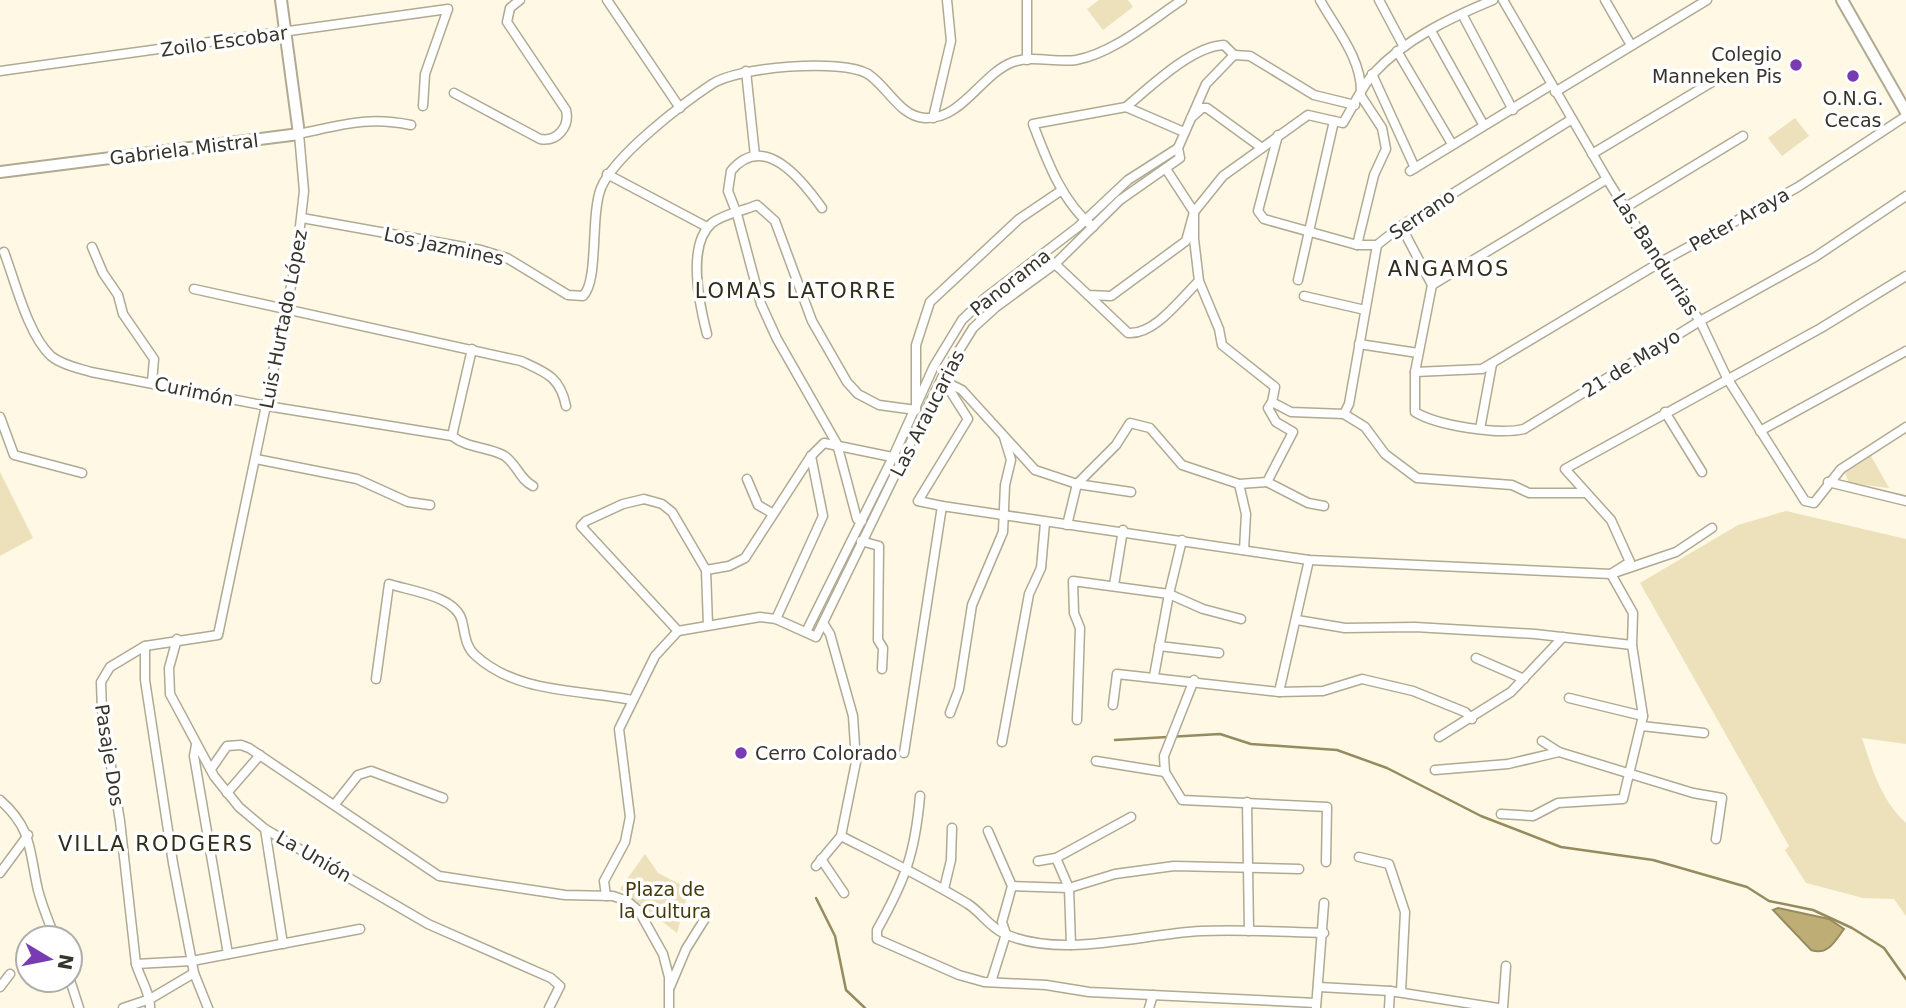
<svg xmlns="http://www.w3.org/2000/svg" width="1906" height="1008" viewBox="0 0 1906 1008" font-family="'DejaVu Sans',sans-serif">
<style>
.green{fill:#ece1ba}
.water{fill:#beae75;stroke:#968a5f;stroke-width:2}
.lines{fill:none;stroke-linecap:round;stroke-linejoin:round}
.stream{stroke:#968a5f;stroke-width:2.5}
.minor-casing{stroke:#b0aa93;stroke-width:11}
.tertiary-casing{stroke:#b0aa93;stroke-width:14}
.minor{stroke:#fff;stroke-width:8}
.tertiary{stroke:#fff;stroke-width:10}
.poi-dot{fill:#783bb1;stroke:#fff;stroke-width:2.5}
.labels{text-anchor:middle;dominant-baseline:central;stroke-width:7;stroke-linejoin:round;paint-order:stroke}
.street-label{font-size:19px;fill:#37352b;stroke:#fff}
.poi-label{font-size:19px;fill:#37352b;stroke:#fff;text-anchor:end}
.park-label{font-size:19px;fill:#45390a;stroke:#fff}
.neighbourhood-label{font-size:21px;letter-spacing:2px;fill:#322d1a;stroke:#fff}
</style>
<rect width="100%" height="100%" fill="#fef8e5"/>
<g class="green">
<path d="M1099 0H1128L1133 7 1103 30 1087 9Z"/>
<path d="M1795 118 1809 136 1782 156 1768 138Z"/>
<path d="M1871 456 1889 488 1849 483 1845 473Z"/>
<path d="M0 472 33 538 0 556Z"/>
<path d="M1786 511 1906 539V744L1862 738C1872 769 1881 800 1906 823V916L1894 899 1863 898 1806 883 1785 850 1789 846 1640 583 1738 525Z"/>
<path d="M645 854 658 873 689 889 677 933 620 889Z"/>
</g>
<path class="water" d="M1778 908 1829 919 1844 929C1835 941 1828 956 1811 950L1773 910Z"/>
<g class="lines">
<g class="stream">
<path d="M1115 740 1220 734 1251 744 1337 750 1387 768 1481 816 1561 847 1653 860 1747 887 1769 901 1813 910 1852 928 1884 948 1906 979"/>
<path d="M816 898 835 936 846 990 865 1008"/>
</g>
<defs>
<g id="minor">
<path d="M607 0 680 108"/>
<path d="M1027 0V60"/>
<path d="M1320 0C1336 29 1362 59 1361 93"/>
<path d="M1379 0 1404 47"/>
<path d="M1503 0 1607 179 1659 263 1700 321 1727 378 1805 501 1814 503 1841 469 1906 427"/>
<path d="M1605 0 1631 45"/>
<path d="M1462 14 1513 110"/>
<path d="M1431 31 1483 124"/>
<path d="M1397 51 1452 144"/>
<path d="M1234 55 1250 56 1314 95 1355 105"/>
<path d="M0 71 448 9 425 74 423 106"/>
<path d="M746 71 755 156"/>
<path d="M1372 74 1415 168"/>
<path d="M1555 92 1707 0"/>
<path d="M454 93 540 139C557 142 570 127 566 110L507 22 510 8 520 0"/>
<path d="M1126 107C1150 87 1192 46 1224 45L1234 55"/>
<path d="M933 118 951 41 947 0"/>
<path d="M1191 118 1202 108H1207L1262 148"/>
<path d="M1278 135 1258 211 1264 219 1357 245H1377L1401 226 1572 119"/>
<path d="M1592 154 1712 82"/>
<path d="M1410 171 1551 85"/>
<path d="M607 174 707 227"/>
<path d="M1626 207 1743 136"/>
<path d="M822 208C802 180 764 131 731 171L728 191 737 214 761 304 777 339 837 444 857 519 862 521"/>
<path d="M302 218 481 250 507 258 568 295 583 296C599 281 590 216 601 188 615 155 682 104 712 84 737 67 842 58 868 74 887 86 900 117 925 118 962 120 981 74 1013 62 1032 55 1056 63 1076 60 1114 53 1150 21 1182 0"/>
<path d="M1401 226 1432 285 1415 372V412C1438 426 1499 435 1524 429L1700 321 1815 257 1906 196"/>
<path d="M1093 227C1062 202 1047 161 1033 124L1126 107 1184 132"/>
<path d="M1357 245 1374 175 1386 149 1382 128 1361 96"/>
<path d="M92 247 103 273 118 295 123 314 154 359 152 382"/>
<path d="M4 252C15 281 28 335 51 356 62 365 78 368 91 372L267 406 452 436C467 448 487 447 503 455 516 462 519 479 533 486"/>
<path d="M1055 264 1088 295 1111 296 1186 241 1194 212 1223 176 1308 115 1343 123C1353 107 1362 86 1374 73 1405 39 1452 17 1493 0"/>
<path d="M1298 280 1334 121"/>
<path d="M1199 281 1219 329 1222 345 1275 387 1272 402"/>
<path d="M1432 285 1607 179"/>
<path d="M194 289 521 361C547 373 560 377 566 406"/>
<path d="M1088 295 1128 333C1155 335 1181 298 1199 281L1194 239V212L1166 169"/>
<path d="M1304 296 1365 310"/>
<path d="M707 334C700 307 686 245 712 223 723 214 743 211 757 205L775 221 812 321 847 382 858 394 879 405 916 410V345L930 302 1019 219 1062 190"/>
<path d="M1359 344 1418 353"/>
<path d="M1415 372 1482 369 1659 263 1798 187 1906 116"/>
<path d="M942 378 968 419 918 501 942 506 1309 560 1611 574 1676 552 1712 528"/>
<path d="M948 383 962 390 1035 470 1077 484 1131 492"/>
<path d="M1665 412 1702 472"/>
<path d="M1344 414 1349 404 1377 245"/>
<path d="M0 417 14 455 82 473"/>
<path d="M1480 429 1492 364"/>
<path d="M1760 431 1906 351"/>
<path d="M452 436 472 349"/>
<path d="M256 459 357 479 408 502 430 505"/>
<path d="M747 479 758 505 772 513"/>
<path d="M1267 482 1308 503 1324 506"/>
<path d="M1828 482 1906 501"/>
<path d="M1239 484 1246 514 1244 550"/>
<path d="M1067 525 1077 484 1116 445 1130 423 1150 428 1182 465 1239 484 1267 482 1293 432 1276 422 1268 408 1272 402 1291 412 1344 414 1365 427 1385 454 1417 478 1512 485 1529 493H1586"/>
<path d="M861 541 879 546 878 640 883 648 882 669"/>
<path d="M706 570 729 566 745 558 811 456 824 443 897 458"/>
<path d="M1114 585 1123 530"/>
<path d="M776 619 823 516 811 456"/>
<path d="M1297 620 1345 628 1415 627 1535 634 1632 645"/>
<path d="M678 631 581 526 586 521 623 504 644 499 662 504 672 512 706 570 708 625"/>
<path d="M806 632 893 457 934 366 962 320 985 298 1078 227 1128 180 1178 148 1206 84 1234 55"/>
<path d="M177 639 169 668 170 694 214 776 239 807 265 829 428 924 551 978 560 986 549 1008"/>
<path d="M145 646V680L173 863 194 973 208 1008"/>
<path d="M1159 646 1219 653"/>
<path d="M1476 658 1524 679"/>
<path d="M1154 676 1169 594 1182 540"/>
<path d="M376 679 389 584C411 591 456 596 462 621 465 633 465 646 475 655 517 694 579 689 632 700"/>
<path d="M1194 680 1164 756 1165 772 1182 800 1327 807 1326 862"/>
<path d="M1279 692 1309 560"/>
<path d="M1569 698 1643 716"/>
<path d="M1113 705 1117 674 1279 692 1323 691 1362 679 1413 691 1465 712 1472 719"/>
<path d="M950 713 959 689 972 605 1003 532 1005 485 1011 460 1004 437"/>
<path d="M1077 720 1080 628 1074 613 1073 581 1169 594 1203 609 1241 619"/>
<path d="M1642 726 1704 733"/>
<path d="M1439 737 1511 692 1563 637"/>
<path d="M1542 741 1559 752 1693 793 1722 798 1716 839"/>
<path d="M1002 742 1029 594 1041 568 1045 523"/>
<path d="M196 745 194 756 228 954"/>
<path d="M904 753 942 506"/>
<path d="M1096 761 1165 772"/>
<path d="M211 769 227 746 241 745 249 748 439 876 565 895 613 896 627 901 639 911 663 954 669 977V1008"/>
<path d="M1435 770 1508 764 1559 752"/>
<path d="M227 793 260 755"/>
<path d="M920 796C915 854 905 880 877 930V939L959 975 984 982 1046 985 1089 992 1316 1003"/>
<path d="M0 800C33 829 29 851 38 890 42 906 49 922 55 938"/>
<path d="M1247 802 1249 931"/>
<path d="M335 804 358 775 371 771 443 798"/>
<path d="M1501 814 1533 816 1558 803 1623 799 1643 716 1632 645 1633 613 1611 574 1630 562 1611 520 1565 469 1821 328 1906 276"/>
<path d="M265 829 283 944"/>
<path d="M988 831 1012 886 1002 922 1006 934 991 982"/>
<path d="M841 836C884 858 927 879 968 904 982 913 989 927 1005 934 1062 959 1141 934 1201 931 1242 929 1283 932 1324 933"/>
<path d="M1359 857 1389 864 1405 912 1401 992"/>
<path d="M821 859 844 893"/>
<path d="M1038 861 1056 858"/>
<path d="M816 866 841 836 856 762 853 716 830 634 823 623"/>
<path d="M0 873 28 835"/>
<path d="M1012 886 1069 888 1115 874 1174 866 1299 869"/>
<path d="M944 889 951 860 952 828"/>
<path d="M606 896 604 881 625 842 630 817 619 729 655 656 678 631 760 617 776 619 816 637 942 378 973 328 996 307 1055 264 1120 200 1180 158 1178 148"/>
<path d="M1071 945 1069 888 1056 858 1131 817"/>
<path d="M136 964 192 961 360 929"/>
<path d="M70 980 79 1008"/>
<path d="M0 987 10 974"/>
<path d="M670 987 686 949 706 917"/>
<path d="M1319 987 1390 991 1498 1008"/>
<path d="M123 1008 150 999 194 973"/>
<path d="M150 1008C151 995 140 978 136 964L120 821 102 711 101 682 110 667 145 646 218 635 296 262 304 191 299 134C342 125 367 116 411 125"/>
<path d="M1149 1008 1153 995"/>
<path d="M1316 1008 1324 903"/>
<path d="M1389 1008 1390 991"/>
<path d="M1503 1008 1506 966"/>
</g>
<g id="tertiary">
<path d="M1842 0 1906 112"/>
<path d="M0 172 299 134 281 0"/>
</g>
</defs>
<use href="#minor" class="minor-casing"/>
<use href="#tertiary" class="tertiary-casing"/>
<use href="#minor" class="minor"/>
<use href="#tertiary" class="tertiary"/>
</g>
<g class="poi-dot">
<circle cx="1796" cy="65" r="7"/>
<circle cx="1853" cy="76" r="7"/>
<circle cx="741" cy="753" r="7"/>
</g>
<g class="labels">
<g class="street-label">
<text transform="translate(224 41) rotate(-8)">Zoilo Escobar</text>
<text transform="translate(184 149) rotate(-7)">Gabriela Mistral</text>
<text transform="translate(1422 214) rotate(-34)">Serrano</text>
<text transform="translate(1739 219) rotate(-29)">Peter Araya</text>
<text transform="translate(444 246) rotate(12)">Los Jazmines</text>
<text transform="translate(1656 254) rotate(57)">Las Bandurrias</text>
<text transform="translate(1010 282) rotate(-38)">Panorama</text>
<text transform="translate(283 319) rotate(-79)">Luis Hurtado López</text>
<text transform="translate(1631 363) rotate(-32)">21 de Mayo</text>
<text transform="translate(194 391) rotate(12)">Curimón</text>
<text transform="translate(927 413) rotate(-63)">Las Araucarias</text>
<text transform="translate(110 755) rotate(81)">Pasaje Dos</text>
<text transform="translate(314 856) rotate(30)">La Unión</text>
</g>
<g class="poi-label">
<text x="1782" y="54">Colegio<tspan x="1782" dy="22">Manneken Pis</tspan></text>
<text x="1853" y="98" text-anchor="middle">O.N.G.<tspan x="1853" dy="22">Cecas</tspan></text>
<text x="755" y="753" text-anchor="start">Cerro Colorado</text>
</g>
<g class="park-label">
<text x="665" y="889">Plaza de<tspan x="665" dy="22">la Cultura</tspan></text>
</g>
<g class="neighbourhood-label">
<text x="1449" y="269">ANGAMOS</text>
<text x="796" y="291">LOMAS LATORRE</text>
<text x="156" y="844">VILLA RODGERS</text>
</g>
</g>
<g transform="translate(49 959) rotate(100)"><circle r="33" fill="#ffffff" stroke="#afaeaa" stroke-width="2"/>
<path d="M0-5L12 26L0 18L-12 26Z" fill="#783bb1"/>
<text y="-10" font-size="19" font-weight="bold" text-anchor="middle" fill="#37352b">N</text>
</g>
</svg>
